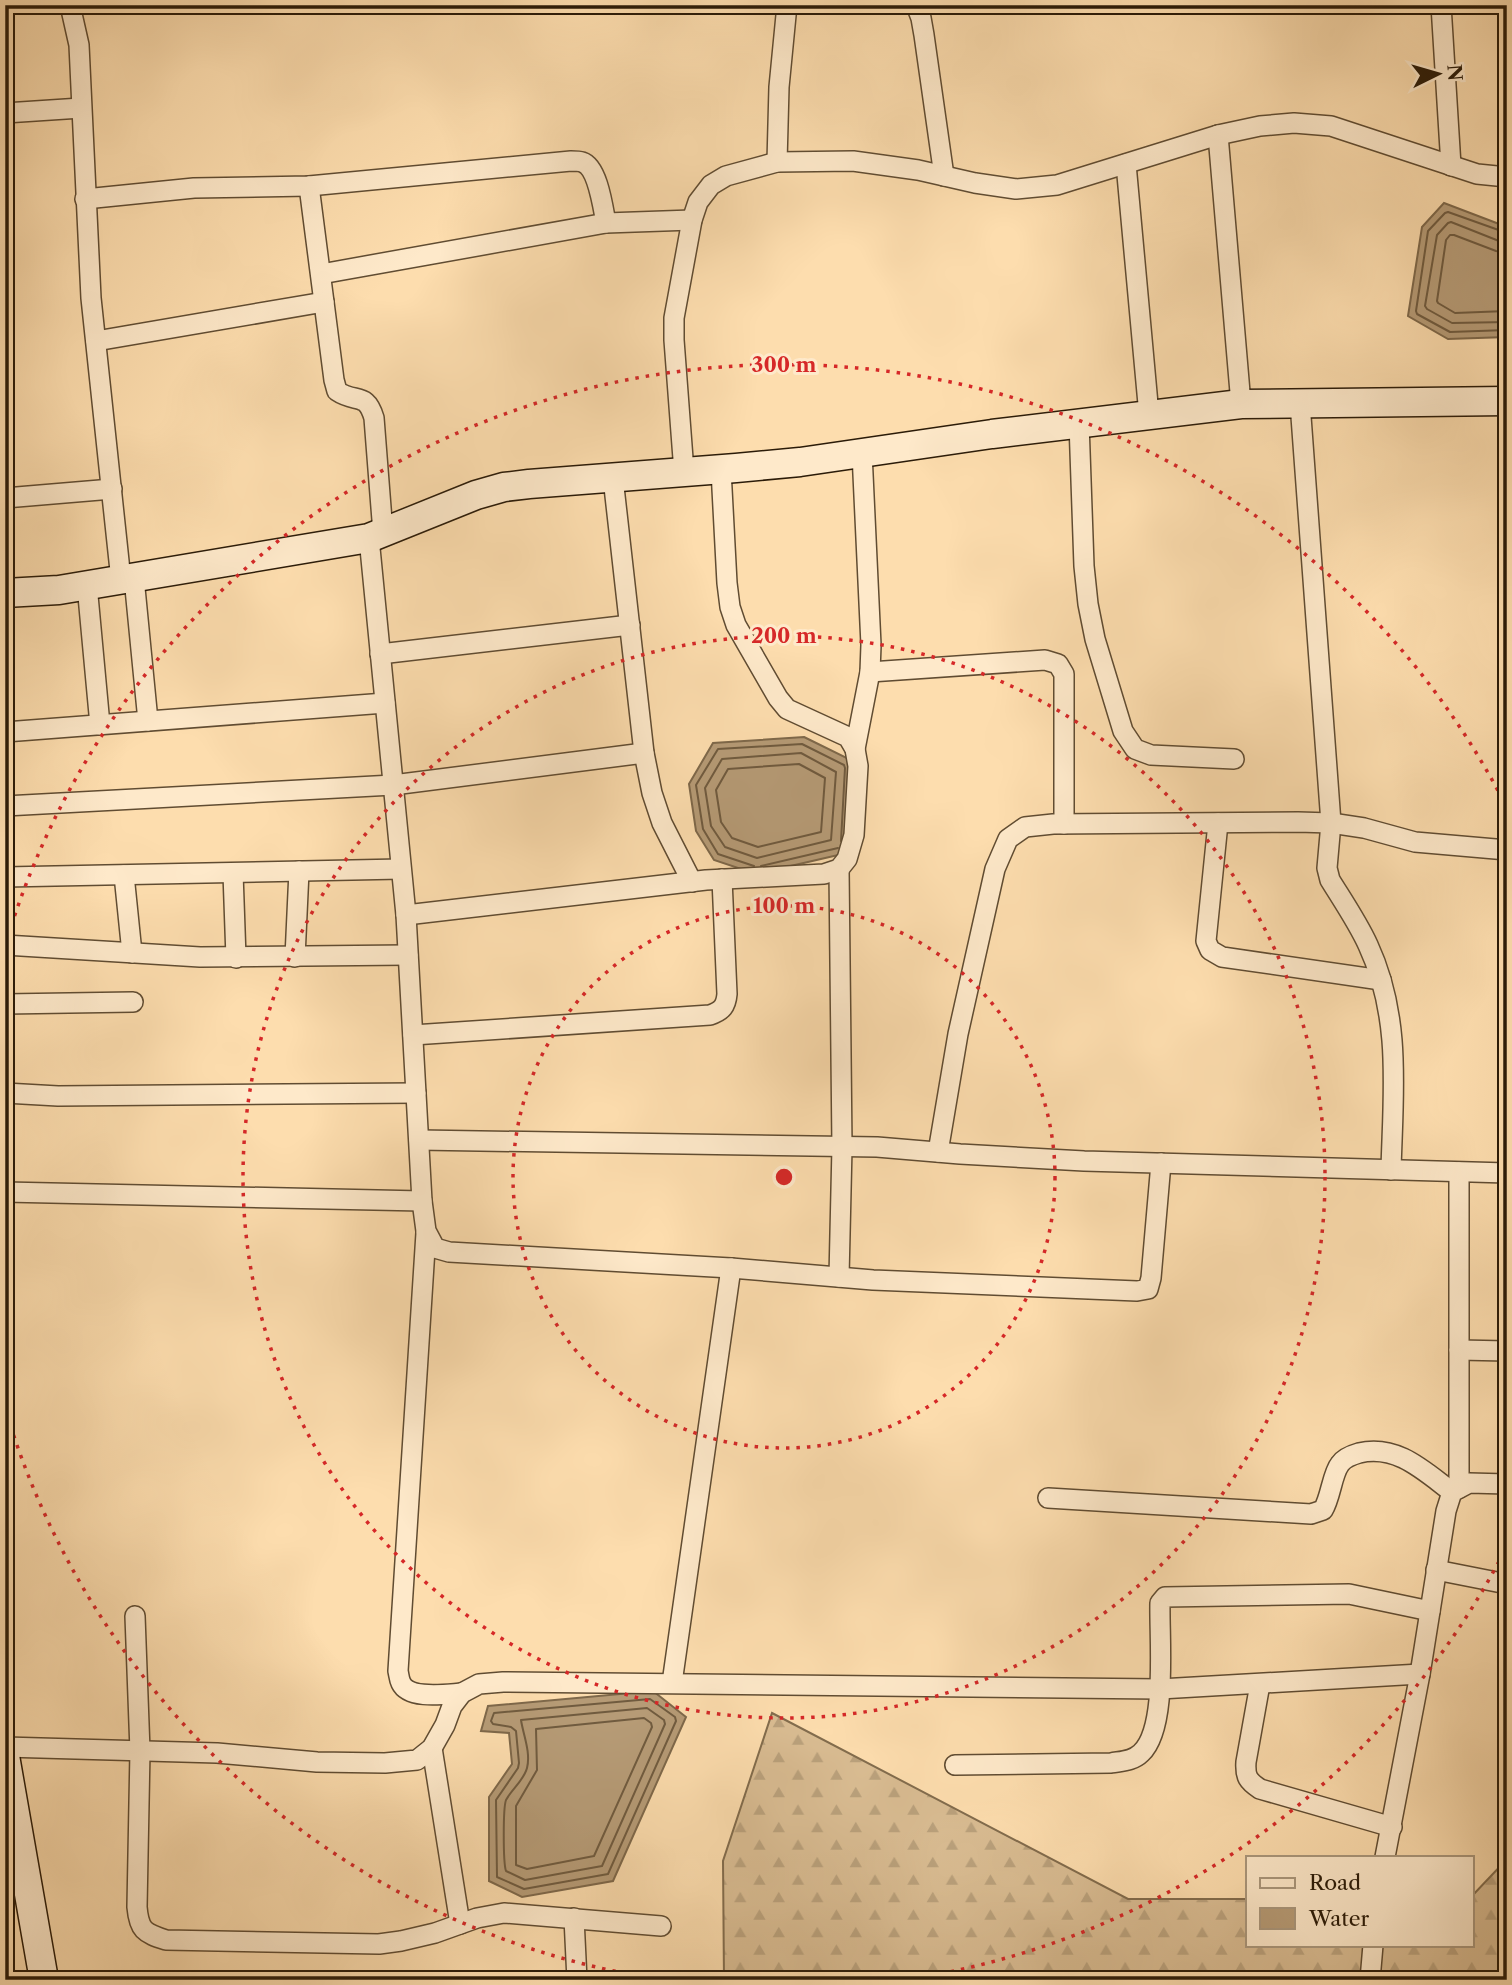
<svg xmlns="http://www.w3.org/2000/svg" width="1512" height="1985" viewBox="0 0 1512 1985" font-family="'Libre Caslon Text',serif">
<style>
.forest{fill:url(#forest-firs);stroke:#826c4d;stroke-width:2}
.water{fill:#b69b76;stroke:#7e684a;stroke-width:2}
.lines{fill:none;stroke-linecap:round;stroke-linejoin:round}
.shore{stroke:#705b3f;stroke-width:2}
.street-casing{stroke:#604c32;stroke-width:22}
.secondary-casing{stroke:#2b1b08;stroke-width:31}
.street{stroke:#fee9ca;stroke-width:19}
.secondary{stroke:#fee9ca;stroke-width:28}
.ring{fill:none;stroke:#d62828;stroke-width:3.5;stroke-dasharray:3.5 7}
.centre{fill:#d62828;stroke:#fee9ca;stroke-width:3.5}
.ring-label{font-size:21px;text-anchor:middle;font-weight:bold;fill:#d62828;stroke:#fee9ca;stroke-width:6;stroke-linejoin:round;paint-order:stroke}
</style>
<defs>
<pattern id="forest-firs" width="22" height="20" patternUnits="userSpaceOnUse" patternTransform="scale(1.75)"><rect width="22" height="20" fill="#d9bc92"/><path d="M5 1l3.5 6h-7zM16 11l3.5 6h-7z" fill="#baa17c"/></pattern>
</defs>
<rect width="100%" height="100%" fill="#fdddae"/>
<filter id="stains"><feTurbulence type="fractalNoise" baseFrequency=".00286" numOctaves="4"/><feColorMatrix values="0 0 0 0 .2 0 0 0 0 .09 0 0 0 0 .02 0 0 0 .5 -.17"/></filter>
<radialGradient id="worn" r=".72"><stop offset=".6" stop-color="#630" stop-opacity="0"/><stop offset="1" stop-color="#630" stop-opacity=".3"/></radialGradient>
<path class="forest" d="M772 1713 1128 1899H1248V1945H1472V1896L1507 1859V1980H724L723 1861Z"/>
<g class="water">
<path d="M1444 203 1507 227V337L1448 339 1408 316 1422 227Z"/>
<path d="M804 737 853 761 847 853 756 874 714 860 696 831 689 784 713 743Z"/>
<path d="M653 1691 686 1717 613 1881 522 1897 489 1881V1797L512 1764 509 1733 481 1731 488 1706Z"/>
</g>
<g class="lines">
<g class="shore">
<path d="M1507 233 1448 212 1445 213 1428 231 1416 311 1417 314 1450 332 1507 330"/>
<path d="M1507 242 1499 241 1451 222 1448 223 1437 235 1425 306 1427 309 1452 323 1507 322"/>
<path d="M1507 253 1496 251 1454 235H1450L1446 240 1437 301 1438 303 1455 313 1507 311"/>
<path d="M801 753 836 772 831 840 757 858 725 847 711 826 705 788 722 759Z"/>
<path d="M799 764 825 778 821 832 758 847 732 838 721 822 716 790 728 769Z"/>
<path d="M754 866 718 854 703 829 696 785 718 749 802 744 844 765 845 768 841 841"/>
<path d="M761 866 838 848"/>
<path d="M650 1699 675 1717 676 1721 608 1874 524 1889 497 1877 496 1800 518 1768 519 1763 516 1731 511 1727 493 1724 491 1721 494 1713Z"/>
<path d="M647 1708 664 1720 665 1724 602 1866 525 1880 506 1871C503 1862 503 1808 506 1800 512 1789 524 1780 527 1768 531 1752 523 1734 521 1720Z"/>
<path d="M644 1718 651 1723 652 1727 594 1856 527 1869 516 1865V1806L537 1770 536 1729Z"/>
</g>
<defs>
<g id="street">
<path d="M70 5 79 45 91 298 121 580"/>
<path d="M916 5 921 18 924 35 944 176"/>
<path d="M1441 5 1451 166"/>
<path d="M5 113 81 108"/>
<path d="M1218 135 1241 404"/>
<path d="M777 162 779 87 787 5"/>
<path d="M1126 164 1149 415"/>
<path d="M309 186 334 380 337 391C356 404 366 391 374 418L383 533"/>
<path d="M85 199 194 188 309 186 571 161C575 161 579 161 582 162 598 167 603 208 606 223"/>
<path d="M321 274 606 223 692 220"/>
<path d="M96 341 324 302"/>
<path d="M1300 403 1331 823 1327 868 1330 880C1343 901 1358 923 1368 945 1402 1018 1393 1093 1391 1170"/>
<path d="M1079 423 1084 566 1088 604 1095 639 1123 731 1135 749 1151 755 1234 759"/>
<path d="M684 472 674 340V318L692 220 698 202 711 185 726 176 777 162 853 161 918 170 975 183 1016 189 1057 185 1218 135 1260 126 1294 123 1331 126 1477 174 1507 177"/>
<path d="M613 478 644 753 652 793 662 823 692 882"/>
<path d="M5 498 112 489"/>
<path d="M369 538 406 915 422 1201 426 1231 435 1248 449 1252 731 1268 873 1280 1137 1291 1148 1289 1151 1278 1161 1163"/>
<path d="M134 578 148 721"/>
<path d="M87 585 100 725"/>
<path d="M380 654 630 625"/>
<path d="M870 672 1045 660 1058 664 1064 674V824"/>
<path d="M5 732 385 703"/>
<path d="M855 749 870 672 871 645 862 453"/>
<path d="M5 806 393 785 644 753"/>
<path d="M1218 823 1206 941 1210 950 1222 957 1381 980"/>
<path d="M233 873 236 958"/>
<path d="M124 875 132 953"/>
<path d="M5 877 401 869"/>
<path d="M406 915 706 880 824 874 839 869 847 859 854 835 858 766 855 749 848 737 787 709 778 698 736 625 730 607 727 583 721 470"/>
<path d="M5 945 200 957 408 955"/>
<path d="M295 957 299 871"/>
<path d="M5 1004 133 1002"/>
<path d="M413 1035 710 1015C722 1011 726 1006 727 994L722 879"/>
<path d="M5 1093 58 1096 416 1093"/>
<path d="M419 1140 877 1147 960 1154 1084 1161 1507 1173"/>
<path d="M938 1152 958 1034 995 869 1008 839 1025 827 1053 824 1298 822 1331 823 1364 828 1415 842 1507 850"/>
<path d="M5 1192 422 1201"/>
<path d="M426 1233 398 1671C399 1675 399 1679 401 1683 409 1700 446 1694 462 1693"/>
<path d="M839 1277 842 1147 839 869"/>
<path d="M1459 1350 1507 1351"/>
<path d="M1459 1488V1172"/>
<path d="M1048 1498 1311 1514 1323 1510C1331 1497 1332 1474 1340 1464 1344 1458 1352 1455 1359 1453 1397 1444 1424 1471 1452 1492"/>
<path d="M1436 1570 1507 1584"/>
<path d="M135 1616 140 1751 137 1907C139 1930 144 1933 166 1940L379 1944 401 1941 435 1933 477 1918 504 1913 661 1926"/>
<path d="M672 1683 731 1268"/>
<path d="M1260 1684 1246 1762C1245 1777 1248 1781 1260 1789L1392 1827"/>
<path d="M5 1747 217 1753 317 1762 385 1763 417 1760 432 1748 445 1725 452 1706 462 1693 479 1684 503 1682 1160 1689 1420 1674"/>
<path d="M432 1748 460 1924"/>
<path d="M955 1765 1111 1763C1122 1761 1133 1761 1141 1753 1168 1728 1159 1639 1160 1603L1165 1597 1349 1594 1430 1611"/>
<path d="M1385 1857 1420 1674 1446 1511 1452 1492 1469 1483 1507 1484"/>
<path d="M574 1918 577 1980"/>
<path d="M1370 1980 1373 1945"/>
</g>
<g id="secondary">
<path d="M5 593 59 590 369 538 476 495 504 487 529 484 736 468 800 462 992 434 1241 404 1507 401"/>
<path d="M5 1756 44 1980"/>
</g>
</defs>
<use href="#street" class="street-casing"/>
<use href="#secondary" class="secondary-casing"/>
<use href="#street" class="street"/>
<use href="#secondary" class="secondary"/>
</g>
<g class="ring">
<circle cx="784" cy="1177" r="271"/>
<circle cx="784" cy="1177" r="541"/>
<path d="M1504 1552A812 812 0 0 1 911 1979M657 1979A812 812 0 0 1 5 1408M5 946A812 812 0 0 1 1504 802"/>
</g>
<circle cx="784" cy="1177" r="10" class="centre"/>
<g class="ring-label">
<text x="784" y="372">300 m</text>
<text x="784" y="643">200 m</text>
<text x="784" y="913">100 m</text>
</g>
<rect width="1512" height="1985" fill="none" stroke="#fdddae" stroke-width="28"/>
<rect x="7" y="7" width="1498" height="1971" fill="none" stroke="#2b1b08" stroke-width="3.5"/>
<rect x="14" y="14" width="1484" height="1957" fill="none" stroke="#2b1b08" stroke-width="2"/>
<rect x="1246" y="1856" width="228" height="91" fill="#fee9ca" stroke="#aa977c" stroke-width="2"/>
<rect x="1260" y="1878" width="35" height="10" fill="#fee9ca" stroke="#aa977c" stroke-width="2"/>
<text x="1309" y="1890" font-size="21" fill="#2b1b08">Road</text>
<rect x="1260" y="1908" width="35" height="21" fill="#b69b76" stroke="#aa977c" stroke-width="2"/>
<text x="1309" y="1926" font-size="21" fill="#2b1b08">Water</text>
<g transform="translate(1438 74) rotate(85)" stroke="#fee9ca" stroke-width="5" paint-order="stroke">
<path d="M0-5L12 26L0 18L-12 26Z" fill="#2b1b08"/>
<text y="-10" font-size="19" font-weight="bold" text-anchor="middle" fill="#2b1b08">N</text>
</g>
<rect width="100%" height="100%" filter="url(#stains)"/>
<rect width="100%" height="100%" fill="url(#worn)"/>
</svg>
